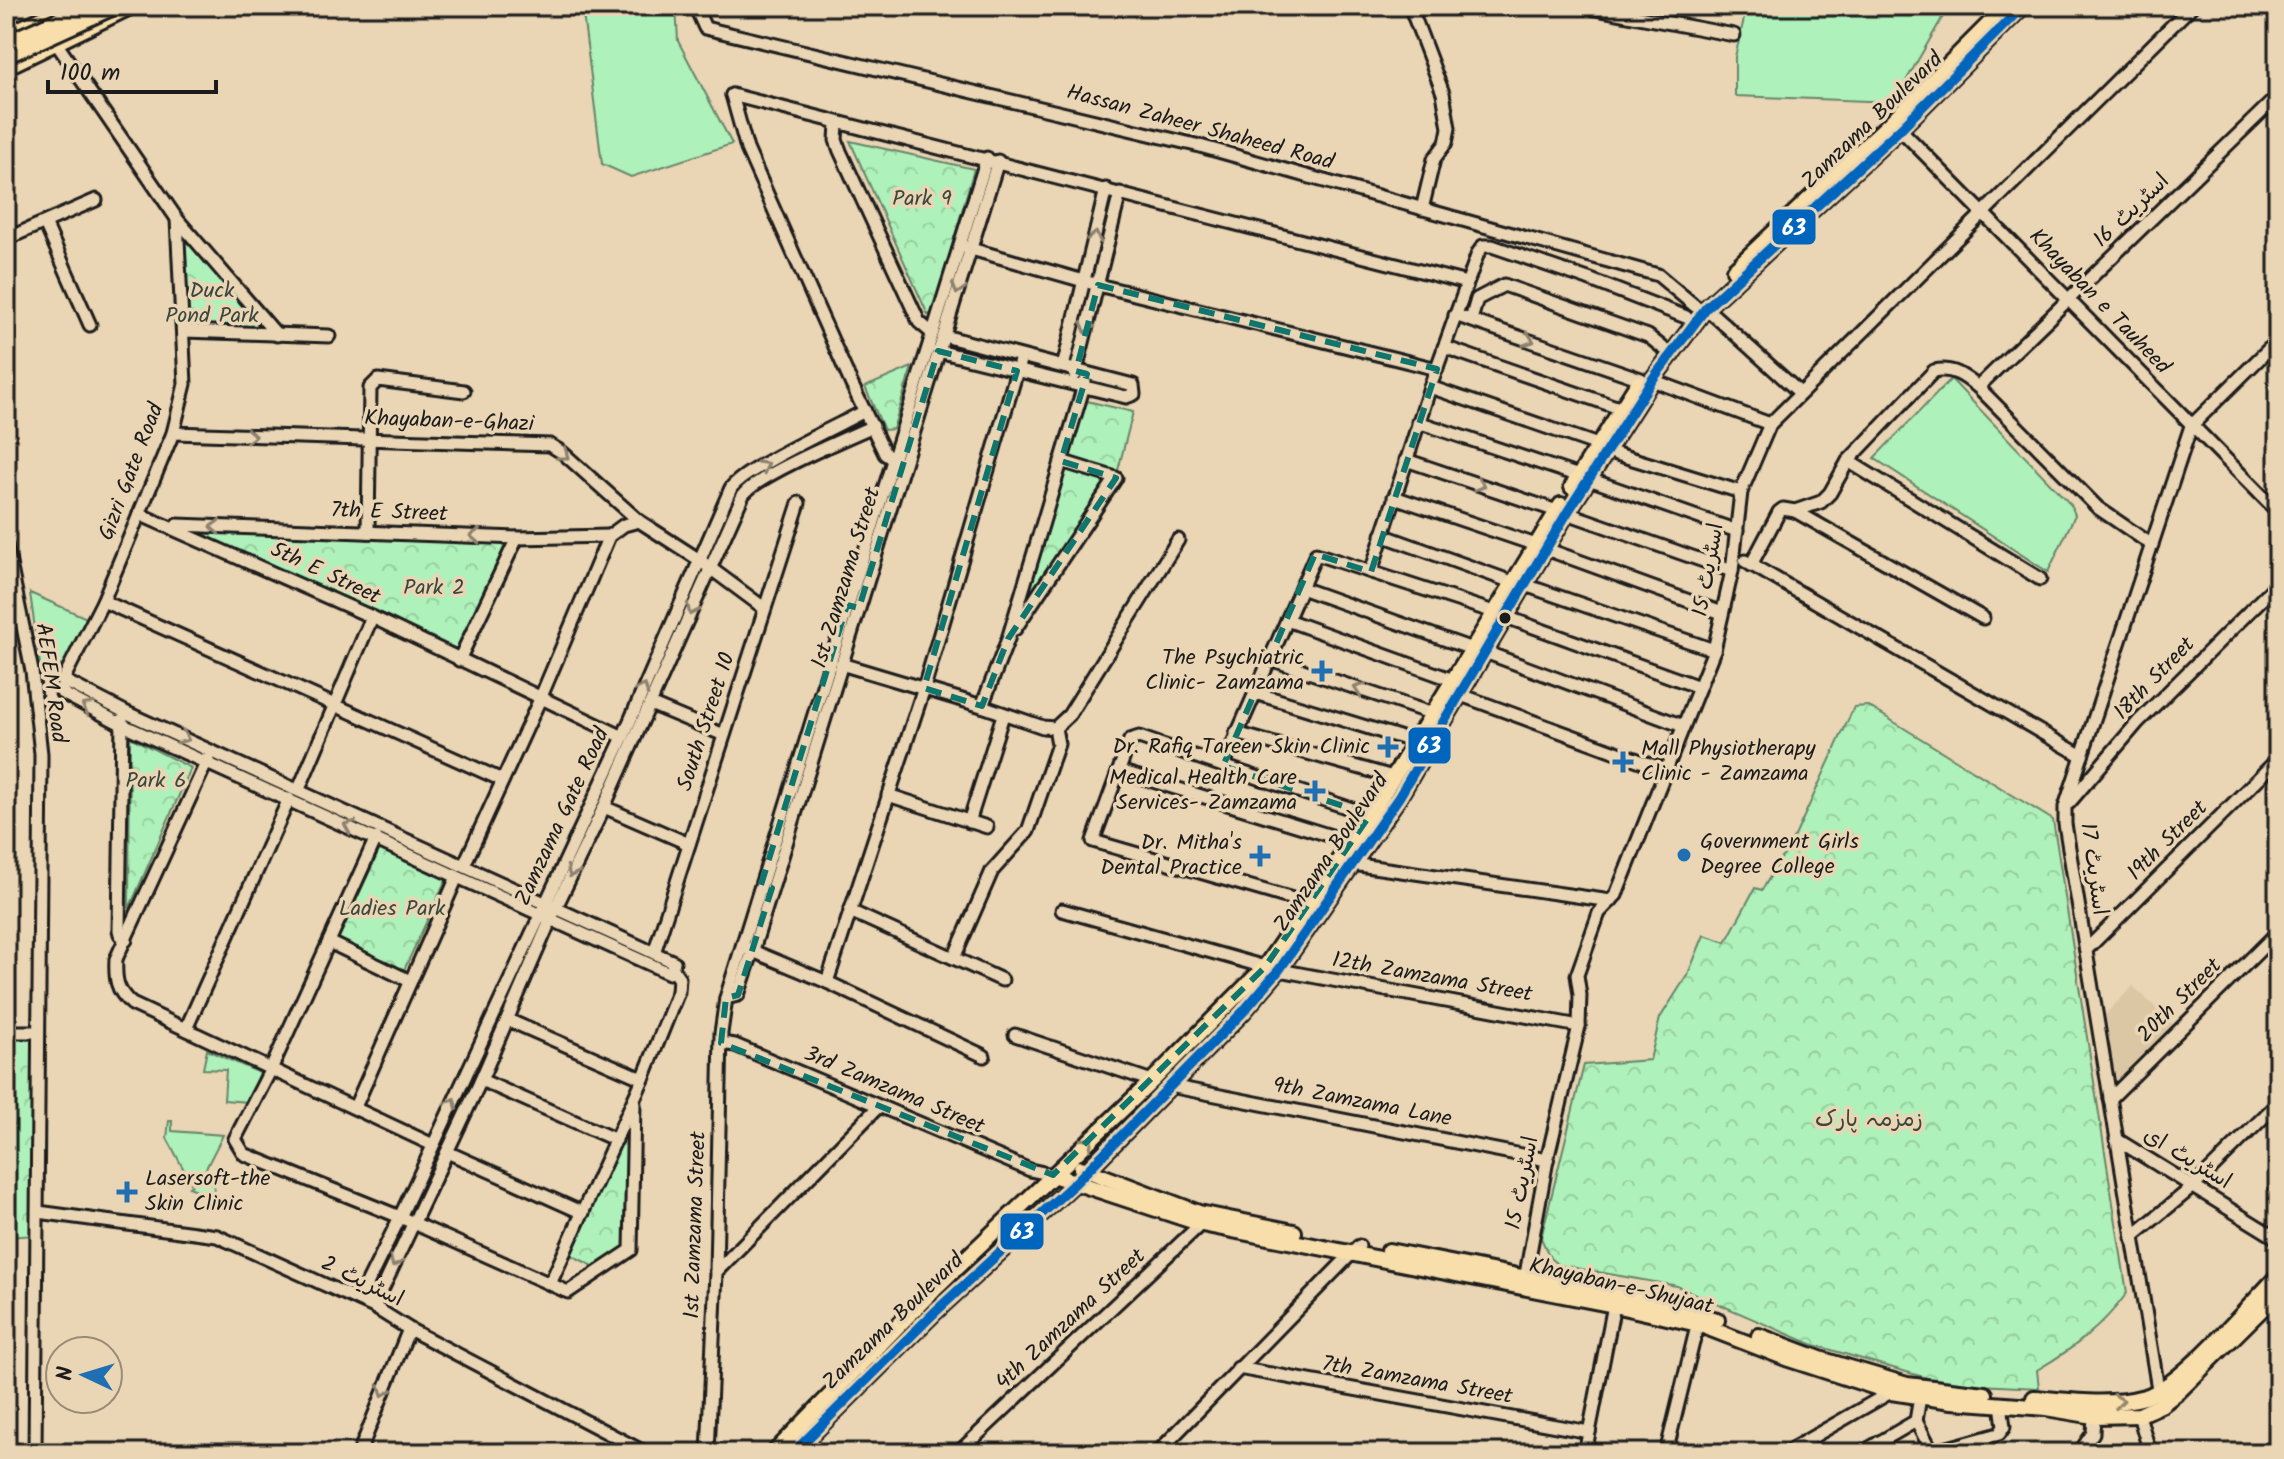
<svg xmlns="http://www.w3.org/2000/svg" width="2284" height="1459" viewBox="0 0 2284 1459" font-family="Kalam,'Playpen Sans Arabic',sans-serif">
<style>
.built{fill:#dcc7a4}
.grass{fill:#aff1ba;stroke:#66866b;stroke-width:2}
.forest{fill:url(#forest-crowns);stroke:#66866b;stroke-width:2}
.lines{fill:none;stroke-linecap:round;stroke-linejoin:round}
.minor-casing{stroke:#1c1c1c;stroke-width:17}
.major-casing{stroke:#1c1c1c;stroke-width:20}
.minor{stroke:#ead5b4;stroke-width:11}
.major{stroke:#f8deab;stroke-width:14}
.major-bridge-casing{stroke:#1c1c1c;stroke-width:20;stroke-linecap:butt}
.major-bridge{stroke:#f8deab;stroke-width:14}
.bus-1-casing{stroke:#ead5b4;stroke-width:16}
.bus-1{stroke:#0065bd;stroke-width:10}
.oneway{stroke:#8d8270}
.oneway2{stroke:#95876b}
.marked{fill:none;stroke:#0f766e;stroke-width:6;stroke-dasharray:16 10;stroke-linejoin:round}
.bus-dot{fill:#1c1c1c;stroke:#ead5b4;stroke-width:3}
.poi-dot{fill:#1f6fb2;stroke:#ead5b4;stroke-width:3}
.labels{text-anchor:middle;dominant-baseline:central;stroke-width:7;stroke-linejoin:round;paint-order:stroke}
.street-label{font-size:22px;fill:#1c1c1c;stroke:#ead5b4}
.park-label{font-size:22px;fill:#39473c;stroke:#ead5b4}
.poi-label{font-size:22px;fill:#1c1c1c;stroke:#ead5b4;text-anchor:end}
.line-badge{stroke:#ead5b4;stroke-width:3}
.badge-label{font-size:22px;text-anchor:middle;font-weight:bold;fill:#fff}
</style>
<defs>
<pattern id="forest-crowns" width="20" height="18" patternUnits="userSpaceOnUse" patternTransform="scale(2)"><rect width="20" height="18" fill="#aff1ba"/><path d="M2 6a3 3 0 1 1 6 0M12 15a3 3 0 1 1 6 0" fill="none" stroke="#96ce9f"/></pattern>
</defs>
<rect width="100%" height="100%" fill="#ead5b4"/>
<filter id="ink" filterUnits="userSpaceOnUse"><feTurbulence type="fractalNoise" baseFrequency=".0125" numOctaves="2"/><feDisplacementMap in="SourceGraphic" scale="16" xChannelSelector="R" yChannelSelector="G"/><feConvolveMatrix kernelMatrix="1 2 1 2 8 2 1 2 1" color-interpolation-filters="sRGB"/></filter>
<g filter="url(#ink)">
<path class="built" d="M2133 986 2179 1030 2110 1099 2097 1023Z"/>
<g class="grass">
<path d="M582 6H676L678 41 732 144 631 177 602 164Z"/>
<path d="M1747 6H1949L1894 102 1735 96V57Z"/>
<path d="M1951 379 2071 505 2075 515 2048 572 1874 458Z"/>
<path d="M30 593 89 619 74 652 56 670 41 672Z"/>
<path d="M207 1050 260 1073 248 1102 224 1100 226 1070 203 1069Z"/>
<path d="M169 1121H172V1131L223 1135 201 1178 215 1184 212 1196 189 1187 192 1185 167 1138Z"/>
</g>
<g class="forest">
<path d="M850 141 974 169 933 312 928 315Z"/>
<path d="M177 219 277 335 184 331Z"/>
<path d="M912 367 893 429 884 430 865 387Z"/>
<path d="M1087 401 1133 412 1116 478 1008 639 1061 461Z"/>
<path d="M169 525 517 538 459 660Z"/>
<path d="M1868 706 2053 820 2127 1293C2102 1327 2073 1349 2037 1370L2039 1388 1979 1385 1927 1378 1811 1344 1677 1286 1558 1265 1550 1258 1541 1238 1584 1065 1650 1060 1660 1018 1688 974 1704 935 1726 942 1755 888 1762 890 1796 834 1854 707Z"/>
<path d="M130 737 191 768 129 909Z"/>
<path d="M380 849 446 880 404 970 338 939Z"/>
<path d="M6 1032H38L37 1235 6 1237Z"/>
<path d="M634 1098 631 1250 601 1270 565 1252Z"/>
</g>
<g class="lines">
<defs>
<g id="minor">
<path d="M695 6 705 28 1200 146 1658 275 1695 306"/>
<path d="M1410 6 1443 93 1449 128 1446 143 1434 159 1422 209"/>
<path d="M1580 6 1734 35"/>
<path d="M52 37 177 219 277 335"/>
<path d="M732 95 1467 283"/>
<path d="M732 95 747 149 852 385 885 454 898 463"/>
<path d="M837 124 836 140 840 151 919 322 932 333"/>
<path d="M1896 125 2278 512"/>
<path d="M177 219 185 384 173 433 103 601 63 680 62 693 121 724 669 973 672 968"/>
<path d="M45 223 90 325"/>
<path d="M6 239 96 200"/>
<path d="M964 247 1098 285 1437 369"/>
<path d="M1706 308 1800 393"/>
<path d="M1455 315 1641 379"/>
<path d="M1471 320 1477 299 1504 285 1648 336 1663 348"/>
<path d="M184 331 329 336"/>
<path d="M1444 347 1622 409"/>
<path d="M938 351 1126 397 1134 394 1133 385 944 336"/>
<path d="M1063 367 1106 189"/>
<path d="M1075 375 1120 193"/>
<path d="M1652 380 1770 424"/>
<path d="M1430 387 1598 445"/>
<path d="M1978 387 2278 96"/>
<path d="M1418 422 1579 476"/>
<path d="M173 433 550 445 563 453 639 521 698 559 764 608"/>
<path d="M1607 451 1741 492"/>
<path d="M1406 460 1557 511"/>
<path d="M1848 461 2040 579"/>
<path d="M1589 479 1737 531"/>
<path d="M1394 497 1536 545"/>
<path d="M1795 511 1983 618"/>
<path d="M1567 513 1732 571"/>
<path d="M139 514 372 617 623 737"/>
<path d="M177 525 517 538 609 536"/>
<path d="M368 532 370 388 378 380 464 391"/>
<path d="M1382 535 1512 582"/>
<path d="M6 544 32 671 41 754 35 1453"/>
<path d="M1546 549 1722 613"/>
<path d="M1745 561 2082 756"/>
<path d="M1751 565 1779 512 1783 509 1795 511 1821 502 1830 493 1848 461 1934 371C1953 367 1964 376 1978 387L2098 508 2152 545"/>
<path d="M1371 572 1494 612"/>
<path d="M1525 585 1714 650"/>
<path d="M1301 588 1472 649"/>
<path d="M103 601 502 780"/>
<path d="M1506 617 1699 687"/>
<path d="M1287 620 1453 680"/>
<path d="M1015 629 1116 478 1061 461"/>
<path d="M1485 652 1683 726"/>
<path d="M1270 659 1433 714"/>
<path d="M459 660 517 538"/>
<path d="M841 664 982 706 1043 727 1055 728 1069 715 1178 540"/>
<path d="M63 680 125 712 674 962 672 968 679 978 678 992 643 1079 550 1284"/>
<path d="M1255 693 1415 742"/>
<path d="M1461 695 1665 770"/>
<path d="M650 704 724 735"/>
<path d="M982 706 1008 639 1085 382"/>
<path d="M122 720 119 930 120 934 126 940"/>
<path d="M1236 733 1393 777"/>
<path d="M208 759 116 959C115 978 116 991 132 1004L433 1145"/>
<path d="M1223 766 1370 815"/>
<path d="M1120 771 1351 842"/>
<path d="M299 789 372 617"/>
<path d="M888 795 987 827"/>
<path d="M2069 803 2138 722 2278 583"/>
<path d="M604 807 689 844"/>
<path d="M969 822 1003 715"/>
<path d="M376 838 272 1067 235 1139 244 1154 400 1217 568 1292 631 1250 634 1104"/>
<path d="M1352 864 1611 901"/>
<path d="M464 865 540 699 609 536 624 525 639 521"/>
<path d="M1310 904 1093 841 1130 740 1139 737 1223 766 1316 554 1371 572 1430 387 1478 253 1483 246H1492L1588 279 1686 317"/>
<path d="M1062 910 1265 967"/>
<path d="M850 911 1002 980"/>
<path d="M329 942 410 981"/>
<path d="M748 949 827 982 984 1056"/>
<path d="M2086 950 2278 759"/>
<path d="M654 953 799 503"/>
<path d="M954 958 992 871 1028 831 1058 744 1055 728"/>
<path d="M1279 970 1579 1026"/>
<path d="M827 982 924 688 1021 357"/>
<path d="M726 998 738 995 753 950 998 161"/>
<path d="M508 1020 643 1079"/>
<path d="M186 1029 289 799"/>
<path d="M6 1032H38"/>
<path d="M1015 1035 1152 1081"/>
<path d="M721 1043 735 1045 1030 1170 1053 1175"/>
<path d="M481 1080 616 1140"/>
<path d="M1170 1086 1547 1160"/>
<path d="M2110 1099 2278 932"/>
<path d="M355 1107 457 877"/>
<path d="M2116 1139 2278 1239"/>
<path d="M447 1152 583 1213"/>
<path d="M38 1212 217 1236 374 1307 409 1329 646 1453"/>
<path d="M2132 1237 2195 1185 2278 1103"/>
<path d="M716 1272 878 1107"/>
<path d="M1524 1285 1547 1160 1579 1026 1580 995 1577 975 1599 913 1616 895 1714 650 1732 571 1741 492 1770 424 2192 6"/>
<path d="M359 1300 400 1217 623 737 731 488C744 469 839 425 865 411"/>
<path d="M374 1307 481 1080 556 907 604 807 743 495C757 475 847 438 873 426"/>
<path d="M1238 1368 1589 1432"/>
<path d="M2159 1395 2065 824V807L2191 426 2278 340"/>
<path d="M2139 1415 2150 1453"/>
<path d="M1916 1421 1933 1453"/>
<path d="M1879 1442 1885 1453"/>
<path d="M1790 1450 1891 1392"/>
<path d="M1933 1452 1999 1434 2004 1427 2001 1404"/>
<path d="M359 1453 409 1329"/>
<path d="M708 1453 716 1272 721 1033 726 998 987 158"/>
<path d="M958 1453 1205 1220"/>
<path d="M1157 1453 1359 1246"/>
<path d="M1585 1453 1614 1305"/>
<path d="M1666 1453 1699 1318"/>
<path d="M1861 1453 1916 1421 1920 1397"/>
<path d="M2079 1453 2093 1433 2094 1416"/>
</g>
<g id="major">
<path d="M6 35 71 6"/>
<path d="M6 67 132 6"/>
<path d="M1734 270 1892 121 2007 6"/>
<path d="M1572 487 1638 383"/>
<path d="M1081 1168 1199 1213 1294 1232"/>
<path d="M1053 1175 1202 1224 1614 1305 1698 1324 1786 1358 1891 1392 1952 1401 2046 1408 2094 1416 2139 1415 2161 1405 2179 1391 2278 1293"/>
<path d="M1389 1251 1645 1301 1717 1320"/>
<path d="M1759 1336 1823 1360 1907 1385 1985 1394"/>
<path d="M2034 1398C2071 1401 2109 1407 2145 1397 2180 1387 2250 1305 2278 1276"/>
<path d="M774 1453 934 1289 1152 1081 1265 967 1370 815 1561 505"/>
<path d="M793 1453 935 1312 1075 1183 1243 1012 1279 970 1399 797 1567 513 1652 380 1706 308 1900 129 2023 6"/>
</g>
</defs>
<use href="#minor" class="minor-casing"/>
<use href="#major" class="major-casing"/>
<use href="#minor" class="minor"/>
<use href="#major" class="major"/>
<defs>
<g id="major-bridge">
<path d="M6 43 90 6"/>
<path d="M6 56 116 6"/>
</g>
</defs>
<use href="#major-bridge" class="major-bridge-casing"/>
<use href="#major-bridge" class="major-bridge"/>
<defs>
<path id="bus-1" d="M793 1453 935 1312 1075 1183 1243 1012 1279 970 1399 797 1567 513 1652 380 1706 308 1900 129 2023 6"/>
</defs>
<use href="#bus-1" class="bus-1-casing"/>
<use href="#bus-1" class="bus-1"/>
</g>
<defs><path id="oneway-chevron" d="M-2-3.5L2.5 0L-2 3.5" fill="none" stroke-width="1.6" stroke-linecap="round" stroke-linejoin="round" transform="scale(2)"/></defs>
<g class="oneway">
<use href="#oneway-chevron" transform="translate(1095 237) rotate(-77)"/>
<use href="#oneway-chevron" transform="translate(958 289) rotate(107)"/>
<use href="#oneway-chevron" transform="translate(1087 328) rotate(105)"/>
<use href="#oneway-chevron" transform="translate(1529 340) rotate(19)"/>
<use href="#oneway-chevron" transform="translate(251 436) rotate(2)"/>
<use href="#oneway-chevron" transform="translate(564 455) rotate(37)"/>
<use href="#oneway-chevron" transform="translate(764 466) rotate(-29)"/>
<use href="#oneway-chevron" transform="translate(1480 485) rotate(19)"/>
<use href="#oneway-chevron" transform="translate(215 527) rotate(-178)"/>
<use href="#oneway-chevron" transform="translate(475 536) rotate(-178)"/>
<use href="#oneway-chevron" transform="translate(692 610) rotate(115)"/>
<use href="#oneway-chevron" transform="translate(643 689) rotate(-67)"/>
<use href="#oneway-chevron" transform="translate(1359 689) rotate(-161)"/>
<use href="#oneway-chevron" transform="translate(87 707) rotate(-154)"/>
<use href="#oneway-chevron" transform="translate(184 738) rotate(24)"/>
<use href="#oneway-chevron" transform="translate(349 826) rotate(-156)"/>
<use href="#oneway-chevron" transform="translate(572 872) rotate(115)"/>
<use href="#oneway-chevron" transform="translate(452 1103) rotate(-66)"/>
<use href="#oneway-chevron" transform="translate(395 1262) rotate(115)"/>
<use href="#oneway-chevron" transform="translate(384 1391) rotate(112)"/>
</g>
<g class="oneway2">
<use href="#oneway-chevron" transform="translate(1088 1142) rotate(-43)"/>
<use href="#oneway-chevron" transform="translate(2119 1401) rotate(-8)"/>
</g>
</g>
<path class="marked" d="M1098 285 1437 369 1371 572 1315 554 1223 766 1370 815 1265 967 1053 1175 721 1043 726 998 738 995 772 888 761 885 847 605 859 608 938 351 1017 371 924 688 982 706 1008 639 1116 478 1061 461 1087 374 1076 371Z"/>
<circle class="bus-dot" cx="1505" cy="618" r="7"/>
<g class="poi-dot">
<path d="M1318 659h8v8h8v8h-8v8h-8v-8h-8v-8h8z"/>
<path d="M1384 735h8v8h8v8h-8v8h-8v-8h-8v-8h8z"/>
<path d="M1619 750h8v8h8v8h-8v8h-8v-8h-8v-8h8z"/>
<path d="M1311 779h8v8h8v8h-8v8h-8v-8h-8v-8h8z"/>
<circle cx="1684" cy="855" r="8"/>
<path d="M1256 844h8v8h8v8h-8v8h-8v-8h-8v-8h8z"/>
<path d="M123 1180h8v8h8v8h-8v8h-8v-8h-8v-8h8z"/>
</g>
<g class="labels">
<g class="street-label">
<text transform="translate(1873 121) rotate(-44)">Zamzama Boulevard</text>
<text transform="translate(1200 128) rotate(15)">Hassan Zaheer Shaheed Road</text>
<text transform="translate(2132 211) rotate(-44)">اسٹریٹ 16</text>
<text transform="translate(2099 302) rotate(46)">Khayaban e Tauheed</text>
<text transform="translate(449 422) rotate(2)">Khayaban-e-Ghazi</text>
<text transform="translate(132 472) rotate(-69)">Gizri Gate Road</text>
<text transform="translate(389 513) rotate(2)">7th E Street</text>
<text transform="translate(1709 570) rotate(-80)">اسٹریٹ 15</text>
<text transform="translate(325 574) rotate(25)">5th E Street</text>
<text transform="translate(847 578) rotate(-73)">1st Zamzama Street</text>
<text transform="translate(2155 679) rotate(-46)">18th Street</text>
<text transform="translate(50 683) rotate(82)">AEFEM Road</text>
<text transform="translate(707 722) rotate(-72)">South Street 10</text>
<text transform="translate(563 817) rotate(-65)">Zamzama Gate Road</text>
<text transform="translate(2168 841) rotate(-45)">19th Street</text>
<text transform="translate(1332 853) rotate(-56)">Zamzama Boulevard</text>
<text transform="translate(2093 869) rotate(82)">اسٹریٹ 17</text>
<text transform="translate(1432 978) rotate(10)">12th Zamzama Street</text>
<text transform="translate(2180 1001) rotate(-45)">20th Street</text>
<text transform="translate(894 1091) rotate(23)">3rd Zamzama Street</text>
<text transform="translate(1362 1103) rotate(11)">9th Zamzama Lane</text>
<text transform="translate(2187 1159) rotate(31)">اسٹریٹ ای</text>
<text transform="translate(1523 1183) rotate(-79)">اسٹریٹ 15</text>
<text transform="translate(696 1225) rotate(-88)">1st Zamzama Street</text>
<text transform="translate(362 1282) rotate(26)">اسٹریٹ 2</text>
<text transform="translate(1621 1287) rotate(13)">Khayaban-e-Shujaat</text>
<text transform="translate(1071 1320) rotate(-43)">4th Zamzama Street</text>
<text transform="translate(894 1322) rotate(-44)">Zamzama Boulevard</text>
<text transform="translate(1417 1381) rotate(10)">7th Zamzama Street</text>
</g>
<g class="park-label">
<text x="922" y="199">Park 9</text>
<text x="212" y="291">Duck<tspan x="212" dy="25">Pond Park</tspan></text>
<text x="434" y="588">Park 2</text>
<text x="156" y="781">Park 6</text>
<text x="392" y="909">Ladies Park</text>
<text x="1869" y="1120">زمزمہ پارک</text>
</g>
<g class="poi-label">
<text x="1304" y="658">The Psychiatric<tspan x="1304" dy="25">Clinic- Zamzama</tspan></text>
<text x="1370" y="747">Dr. Rafiq Tareen Skin Clinic</text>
<text x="1641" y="749" text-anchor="start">Mall Physiotherapy<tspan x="1641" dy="25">Clinic - Zamzama</tspan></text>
<text x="1297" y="778">Medical Health Care<tspan x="1297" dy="25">Services- Zamzama</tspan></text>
<text x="1700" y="842" text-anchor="start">Government Girls<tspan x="1700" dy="25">Degree College</tspan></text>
<text x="1242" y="843">Dr. Mitha's<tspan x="1242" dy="25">Dental Practice</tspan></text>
<text x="145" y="1179" text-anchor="start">Lasersoft-the<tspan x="145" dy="25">Skin Clinic</tspan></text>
</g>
</g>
<g class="line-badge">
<rect x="1771" y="208" width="46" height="38" rx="8" fill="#0065bd"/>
<rect x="1407" y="726" width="45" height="39" rx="8" fill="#0065bd"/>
<rect x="999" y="1212" width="46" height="39" rx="8" fill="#0065bd"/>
</g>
<g class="badge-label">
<text x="1794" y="235">63</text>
<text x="1429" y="753">63</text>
<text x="1022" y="1239">63</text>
</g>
<rect width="2284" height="1459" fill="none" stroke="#ead5b4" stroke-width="32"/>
<rect x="16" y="16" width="2252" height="1427" fill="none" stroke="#1c1c1c" stroke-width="3" filter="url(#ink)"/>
<g transform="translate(84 1375) rotate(274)"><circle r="38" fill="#ead5b4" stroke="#988b77" stroke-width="2"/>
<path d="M0-6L14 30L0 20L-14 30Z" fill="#1f6fb2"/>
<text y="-12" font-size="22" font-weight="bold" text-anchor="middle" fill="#1c1c1c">N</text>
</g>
<path d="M48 80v12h168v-12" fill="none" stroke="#1c1c1c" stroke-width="4"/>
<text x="60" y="80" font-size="24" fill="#1c1c1c" stroke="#ead5b4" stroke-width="6" paint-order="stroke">100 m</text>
</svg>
